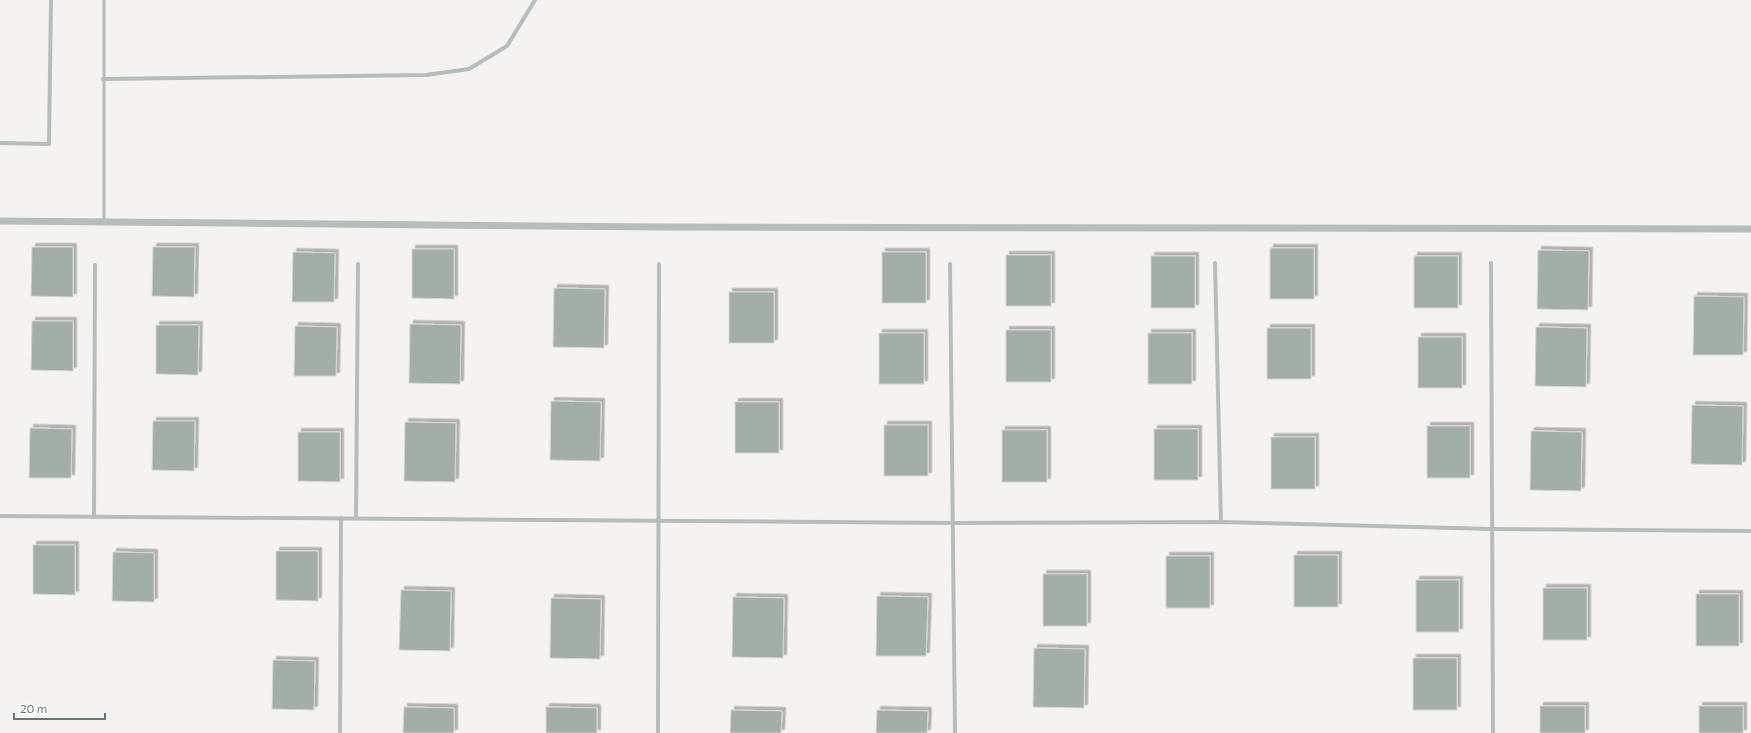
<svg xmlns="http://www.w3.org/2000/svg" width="1751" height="733" viewBox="0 0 1751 733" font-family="Commissioner,sans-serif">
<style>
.building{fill:#a1afa7;stroke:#d7d5d5;filter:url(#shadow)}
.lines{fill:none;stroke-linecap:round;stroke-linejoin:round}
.service{stroke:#b5beba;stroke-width:3}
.minor{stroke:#b5beba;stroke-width:4}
.tertiary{stroke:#b5beba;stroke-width:7}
</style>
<defs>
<filter id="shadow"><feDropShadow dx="3.5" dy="-3.5" stdDeviation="0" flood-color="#0004"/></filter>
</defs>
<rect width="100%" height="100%" fill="#f5f2f2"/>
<g class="building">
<path d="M32 247H73V297L31 296Z"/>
<path d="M153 247H195L194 297 152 296Z"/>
<rect x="1270" y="248" width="44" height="51"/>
<path d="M412 249H454V299L412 298Z"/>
<path d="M1538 250 1589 251 1588 310 1537 309Z"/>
<path d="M293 252 335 253 334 302H292Z"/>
<rect x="882" y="252" width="44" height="51"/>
<rect x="1006" y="255" width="45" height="51"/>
<rect x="1151" y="256" width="44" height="52"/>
<rect x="1414" y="256" width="44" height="52"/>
<path d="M554 288 605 289 604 348 553 347Z"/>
<rect x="729" y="292" width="45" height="51"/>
<path d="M1694 296 1744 297 1743 355H1693Z"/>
<path d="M32 321H73V371L31 370Z"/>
<path d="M410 324 461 325 460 384 409 383Z"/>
<path d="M156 325H199L198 375 156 374Z"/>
<path d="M295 326 337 327 336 376H294Z"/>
<path d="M1536 327 1587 328 1586 387 1535 386Z"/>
<rect x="1267" y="328" width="44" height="51"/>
<rect x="1006" y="330" width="45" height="52"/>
<rect x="879" y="333" width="45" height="51"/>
<rect x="1148" y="333" width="44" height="51"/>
<rect x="1418" y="337" width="44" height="51"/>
<path d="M551 401 601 402 600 461 550 460Z"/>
<rect x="735" y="402" width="44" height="51"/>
<path d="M1692 405 1743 406 1742 465 1691 464Z"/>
<path d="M153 421H195L194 471 152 470Z"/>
<path d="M405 422 456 423 455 482 404 481Z"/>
<rect x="884" y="425" width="44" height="51"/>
<rect x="1427" y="426" width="43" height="52"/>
<path d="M30 428 72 429 71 478H29Z"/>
<rect x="1154" y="429" width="44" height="51"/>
<rect x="1002" y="430" width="45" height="52"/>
<path d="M1531 431 1582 432 1581 491 1530 490Z"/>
<path d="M298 432H340V482L298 481Z"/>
<rect x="1271" y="437" width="44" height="52"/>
<path d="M33 545H75V595L33 594Z"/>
<path d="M276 551H318V601L276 600Z"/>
<path d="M113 552 154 553V602L112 601Z"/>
<rect x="1294" y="555" width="44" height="52"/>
<rect x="1166" y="556" width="44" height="52"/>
<rect x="1043" y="574" width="44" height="52"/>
<rect x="1416" y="580" width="43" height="52"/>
<rect x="1543" y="588" width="44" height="52"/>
<path d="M401 590 451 591 450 651 399 650Z"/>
<rect x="1696" y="594" width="43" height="52"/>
<path d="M877 596 928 597 926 656H876Z"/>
<path d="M733 597 784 598 783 658 732 657Z"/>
<path d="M551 598 601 599 600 659 550 658Z"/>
<path d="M1034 648 1085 649 1084 708 1033 707Z"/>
<rect x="1413" y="658" width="44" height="52"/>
<path d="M273 660 315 661 314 710 272 709Z"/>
<rect x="1540" y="706" width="45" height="27"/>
<rect x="1699" y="706" width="44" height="27"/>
<path d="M404 707 454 708V733H403Z"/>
<path d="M546 707 597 708V733H546Z"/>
<path d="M731 710 782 711 781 733H730Z"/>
<path d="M877 710 928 711 927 733H876Z"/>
</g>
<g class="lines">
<path class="service" d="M104 0V222"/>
<g class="minor">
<path d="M103 79 426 75 469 69 507 46 535 0"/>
<path d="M0 143 49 144 51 0"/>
<path d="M1215 263 1221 522"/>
<path d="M1491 263 1493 733"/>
<path d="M950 264 955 733"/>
<path d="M0 516 953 523 1221 522 1492 529 1751 531"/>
<path d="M94 517 95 265"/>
<path d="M356 518 358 264"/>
<path d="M340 733 341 518"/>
<path d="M658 733 659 264"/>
</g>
<path class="tertiary" d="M0 221 659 227 1751 229"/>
</g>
<path d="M14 713v6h91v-6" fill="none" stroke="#627b6f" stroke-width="2"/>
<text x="20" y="713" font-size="12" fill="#627b6f" stroke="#ffffff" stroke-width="3" paint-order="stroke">20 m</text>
</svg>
